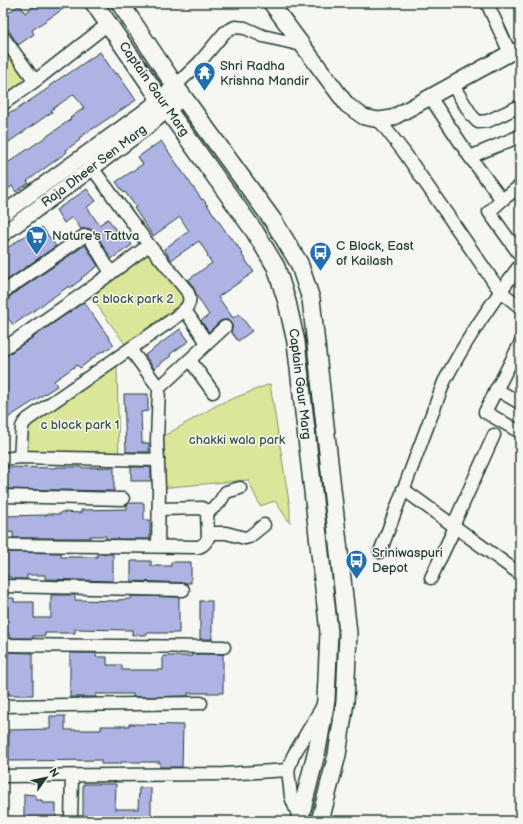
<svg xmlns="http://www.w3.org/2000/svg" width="523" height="824" viewBox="0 0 523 824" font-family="'Balsamiq Sans',sans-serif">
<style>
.green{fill:#dbe699;stroke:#7d9266}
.building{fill:#aeb3e4;stroke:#1f3d34}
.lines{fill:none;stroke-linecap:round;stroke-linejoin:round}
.minor-casing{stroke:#1f3d34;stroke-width:15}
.tertiary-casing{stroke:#1f3d34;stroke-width:18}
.secondary-casing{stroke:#1f3d34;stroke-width:20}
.minor{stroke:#f6f6f2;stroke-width:12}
.tertiary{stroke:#f6f6f2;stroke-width:15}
.secondary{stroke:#f6f6f2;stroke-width:17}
.labels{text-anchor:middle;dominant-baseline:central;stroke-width:3;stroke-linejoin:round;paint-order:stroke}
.poi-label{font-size:13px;fill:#1f3d34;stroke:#f6f6f2;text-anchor:start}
.street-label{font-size:13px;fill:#1f3d34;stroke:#f6f6f2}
.park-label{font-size:13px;fill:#3b5643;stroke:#f6f6f2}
</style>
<rect width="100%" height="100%" fill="#f6f6f2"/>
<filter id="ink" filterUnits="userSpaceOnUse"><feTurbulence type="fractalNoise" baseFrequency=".025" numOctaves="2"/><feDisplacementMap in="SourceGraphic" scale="8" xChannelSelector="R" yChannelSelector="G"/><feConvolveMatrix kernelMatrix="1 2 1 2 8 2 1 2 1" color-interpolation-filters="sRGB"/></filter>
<g filter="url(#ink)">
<g class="green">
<path d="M3 41 30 79 3 98Z"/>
<path d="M148 252 188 299 125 344 87 291Z"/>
<path d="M107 362 117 366 119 464 14 462 18 424Z"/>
<path d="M270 384 290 508V523L275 501 260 506 248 480 159 488 157 440 219 404Z"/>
</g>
<g class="building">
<path d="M39 3H72L32 30 34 34 18 45 3 21V16L20 5 25 13Z"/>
<path d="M100 52 115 74 117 73 136 100 79 138 80 140 66 150 67 152 27 181 29 183 16 192 12 186 7 190 3 183V166L56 130 71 119 70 118 84 108 74 94 51 110 52 112 3 146V117L12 111 13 112 50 87 49 86 65 75V76Z"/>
<path d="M161 141 202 200 203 199 231 239 232 238 243 254 242 255 254 272 218 297 233 318 239 314 252 331 238 341 231 332 232 329V325L230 322 228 320H224L220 321 209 332 201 321 209 315 197 296 193 286 188 280 212 263 207 256 208 255 199 241 171 260 164 249 189 231 180 217 153 236 134 208 136 207 125 192 124 193 116 182 143 164 138 157Z"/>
<path d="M87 189 96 201 87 207 99 225 108 219 118 233 121 231 132 245 111 259 96 234 93 231 88 228 81 229 72 217 64 223 56 210Z"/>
<path d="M42 227 56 246 3 283V251L26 235 28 237Z"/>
<path d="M85 245 98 266 81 278 82 279 70 288 69 286 13 325 3 311V304L10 299 9 297Z"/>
<path d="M84 302 114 345 103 352 102 351 80 368 77 365 54 381 57 386 3 421V358Z"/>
<path d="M180 329 189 341 170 354 171 356 162 362V363L154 369 145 355Z"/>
<path d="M124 394H148V411L141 412 142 443H149V452H126Z"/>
<path d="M3 467 56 468V467H81V468L114 467V491L3 489Z"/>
<rect x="131" y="467" width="20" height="14"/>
<path d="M129 503H144V520H150V539H106V536H90L91 538H13V532L3 533V516L47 515V514H61V512L81 513V510L127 509V505Z"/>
<path d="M3 552 61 553V557H97V554H113V581L45 579V575H27V579H11V577H3Z"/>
<path d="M131 561H151V566H171V562H191V583L131 581Z"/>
<path d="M51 595H75V600L118 601V600L131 599V596L179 597V633H147V635H132V630L75 629V633H45V636H33V638H9V634H3V598H14V602H34V618H51Z"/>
<rect x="200" y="601" width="12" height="38"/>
<path d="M3 652 33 653V695H9V693H3Z"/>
<path d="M70 653H96V657H107V665H122V670H163V656H192V654H223V693H188V696L133 697V694H96V697H70Z"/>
<path d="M50 716H65V730H101V726H129V724L183 725 182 767H160V762H121V764H101V760L9 761V730L50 729Z"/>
<path d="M83 784H116L115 809H138L139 788H151V821H83Z"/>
<path d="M24 794 36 795V800H42V803H56V821H24Z"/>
</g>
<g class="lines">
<defs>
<g id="minor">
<path d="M487 3 510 53"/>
<path d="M3 37 35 81"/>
<path d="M452 84 472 116 478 122 488 121 520 106"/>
<path d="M175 86 199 63 225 32 235 27 245 28 263 36 302 45"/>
<path d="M430 97 470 157 502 200"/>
<path d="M3 104 35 81 108 24"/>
<path d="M379 120 404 152 500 291 520 307"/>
<path d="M470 157 520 136"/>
<path d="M520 186 502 200 489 212 520 255"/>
<path d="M3 292 84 236H88L90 238 111 273"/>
<path d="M185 310 207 343"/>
<path d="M520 344 485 412 520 432"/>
<path d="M3 349 87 291 149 245"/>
<path d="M130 349 159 388 157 440 159 488 158 546"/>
<path d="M190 360 213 392"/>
<path d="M159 388 225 327"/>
<path d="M496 389 520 403"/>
<path d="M20 457 22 427 24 423 28 419 172 320C182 312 195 305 187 291L149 245 87 161"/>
<path d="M3 459 20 457 158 460"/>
<path d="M403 489 520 574"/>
<path d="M3 496 123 499"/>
<path d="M207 513 219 503 226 492 240 488"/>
<path d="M453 526 494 435"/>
<path d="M208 533H226L245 538 249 537 264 525"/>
<path d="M3 545 199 547C204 545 206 543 208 538L207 513 202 508 159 509"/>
<path d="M380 552 444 382C465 341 492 302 520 265"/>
<path d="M431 578 455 527"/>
<path d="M3 586 183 590"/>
<path d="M3 645 224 647"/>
<path d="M3 706 201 703"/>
<path d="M3 776 224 774 288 770"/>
<path d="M300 820 291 797 288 770 293 756 322 707"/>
<path d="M71 821 72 776"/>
</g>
<g id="tertiary">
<path d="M271 3 347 105 364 117 379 120 392 118 510 53 520 50"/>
<path d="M3 214 143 113 160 100 175 86"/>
<path d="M3 234 92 168 145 128 183 97"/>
</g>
<g id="secondary">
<path d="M94 3 164 105 255 232 276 267 287 302 296 342 329 632 326 700 317 750 299 821"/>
<path d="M120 3 178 90 274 222 299 263 311 299 348 633 345 702 337 755 320 821"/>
</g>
</defs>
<use href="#minor" class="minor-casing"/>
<use href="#tertiary" class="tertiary-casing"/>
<use href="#secondary" class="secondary-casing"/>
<use href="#minor" class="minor"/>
<use href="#tertiary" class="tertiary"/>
<use href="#secondary" class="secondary"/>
</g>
</g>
<defs>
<symbol id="temple-pin" viewBox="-11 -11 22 30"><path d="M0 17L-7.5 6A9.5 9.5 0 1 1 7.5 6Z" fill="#1f6fb2" stroke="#f6f6f2"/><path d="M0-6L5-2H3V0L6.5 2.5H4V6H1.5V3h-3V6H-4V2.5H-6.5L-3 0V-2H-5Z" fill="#fff"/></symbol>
<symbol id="supermarket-pin" viewBox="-11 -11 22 30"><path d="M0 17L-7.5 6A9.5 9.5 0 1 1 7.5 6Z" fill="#1f6fb2" stroke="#f6f6f2"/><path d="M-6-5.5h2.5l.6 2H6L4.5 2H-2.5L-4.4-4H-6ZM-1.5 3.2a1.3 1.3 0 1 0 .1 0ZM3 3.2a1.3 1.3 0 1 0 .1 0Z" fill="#fff"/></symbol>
<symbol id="bus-pin" viewBox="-11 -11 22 30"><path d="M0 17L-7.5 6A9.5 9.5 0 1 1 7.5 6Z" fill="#1f6fb2" stroke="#f6f6f2"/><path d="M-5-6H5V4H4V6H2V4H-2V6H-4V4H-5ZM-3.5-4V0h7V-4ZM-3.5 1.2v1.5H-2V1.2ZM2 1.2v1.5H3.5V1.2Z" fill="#fff"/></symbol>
</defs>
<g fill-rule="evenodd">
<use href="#temple-pin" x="192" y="60" width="25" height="34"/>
<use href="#supermarket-pin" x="24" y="224" width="25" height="34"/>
<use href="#bus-pin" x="308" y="240" width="25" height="34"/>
<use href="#bus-pin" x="344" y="548" width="25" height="34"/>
</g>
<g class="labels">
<g class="poi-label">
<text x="220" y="66">Shri Radha<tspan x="220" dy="15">Krishna Mandir</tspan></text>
<text x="52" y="236">Nature's Tattva</text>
<text x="336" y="246">C Block, East<tspan x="336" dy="15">of Kailash</tspan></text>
<text x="372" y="553">Sriniwaspuri<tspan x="372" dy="15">Depot</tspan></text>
</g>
<g class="street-label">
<text transform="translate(154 89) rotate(55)">Captain Gaur Marg</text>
<text transform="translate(94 166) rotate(-37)">Raja Dheer Sen Marg</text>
<text transform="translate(300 384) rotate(83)">Captain Gaur Marg</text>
</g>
<g class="park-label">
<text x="133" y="299">c block park 2</text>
<text x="80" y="425">c block park 1</text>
<text x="237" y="440">chakki wala park</text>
</g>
</g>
<rect width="523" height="824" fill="none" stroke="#f6f6f2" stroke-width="16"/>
<rect x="8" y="8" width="507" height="808" fill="none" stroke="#1f3d34" stroke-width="1.5" filter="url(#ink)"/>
<g transform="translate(46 778) rotate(57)" stroke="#f6f6f2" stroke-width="3" paint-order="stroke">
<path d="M0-3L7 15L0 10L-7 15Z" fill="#1f3d34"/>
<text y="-6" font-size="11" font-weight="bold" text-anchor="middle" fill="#1f3d34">N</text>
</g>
</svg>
